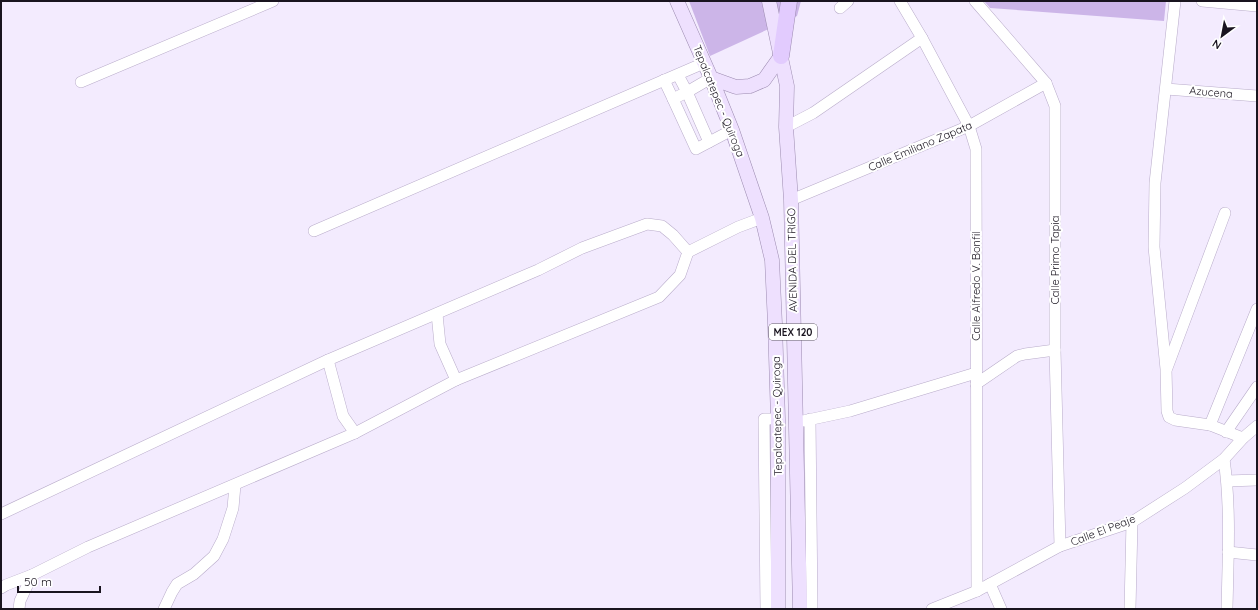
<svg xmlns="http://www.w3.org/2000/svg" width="1258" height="610" viewBox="0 0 1258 610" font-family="Quicksand,sans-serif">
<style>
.grass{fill:#ccb5e8}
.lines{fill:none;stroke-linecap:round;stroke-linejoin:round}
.minor-casing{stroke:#b9acca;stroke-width:12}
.major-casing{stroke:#9c8bb0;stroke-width:15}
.highway-casing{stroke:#9c8bb0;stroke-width:17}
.minor{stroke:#fff;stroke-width:11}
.major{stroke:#eee0fe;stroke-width:14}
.highway{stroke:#e2cbfe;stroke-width:16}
.labels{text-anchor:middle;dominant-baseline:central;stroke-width:4;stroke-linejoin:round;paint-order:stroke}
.shield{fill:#fff;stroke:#5e5a62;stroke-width:1}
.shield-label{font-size:10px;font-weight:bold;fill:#19141f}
.street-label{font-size:11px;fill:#19141f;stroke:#fff}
</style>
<rect width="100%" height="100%" fill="#f3ebfe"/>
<g class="grass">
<path d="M689 1H801L797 16 710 56Z"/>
<path d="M984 1H1166L1164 21 990 8Z"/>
</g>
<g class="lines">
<defs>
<g id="minor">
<path d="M900 1 922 38 969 126 976 149 977 591"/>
<path d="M975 1 1046 83 1055 106V350L1060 546"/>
<path d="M1175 1 1155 183 1154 247 1166 369 1167 411 1169 417 1175 420 1210 425 1243 438"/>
<path d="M1202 1 1257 6"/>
<path d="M840 8 848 1"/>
<path d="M678 75 687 92 673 99 696 149 732 130"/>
<path d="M664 80 673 99"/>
<path d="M81 82 273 1"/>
<path d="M1166 89 1257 96"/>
<path d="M786 127 813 113 922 38"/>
<path d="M709 142 687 92 711 78"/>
<path d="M791 200 969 126 1046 83"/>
<path d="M314 231 704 63"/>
<path d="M688 252 738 227 762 218"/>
<path d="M437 314 440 344 456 380"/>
<path d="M328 360 343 416 355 433"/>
<path d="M1167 368 1225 213"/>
<path d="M976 384 1017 356 1025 354 1055 350"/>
<path d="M810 419 812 609"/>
<path d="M803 421 850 411 976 373"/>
<path d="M1210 425 1257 309"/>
<path d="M1226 432 1257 387"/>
<path d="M1224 459C1231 508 1228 559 1227 609"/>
<path d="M1227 481 1257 480"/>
<path d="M1 514 328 360 538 270 582 248 647 224 662 226 673 235 688 252 680 275 659 297 456 380 355 433 88 547 32 575 6 585 1 588"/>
<path d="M1228 552 1257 555"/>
<path d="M990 584 1001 609"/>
<path d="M19 609 20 601 32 575"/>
<path d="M164 609 172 592 177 584 194 574 214 556 223 539 233 508 235 485"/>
<path d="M766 609 764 419H778"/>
<path d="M932 609 977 591 1060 546 1132 522 1185 488 1224 459 1243 438 1257 426"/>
<path d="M1130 609 1132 522"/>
</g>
<g id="major">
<path d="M677 1 711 78 732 130 762 218 772 260 775 324 778 419V609"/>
<path d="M769 1 787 86 786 127 791 200 800 609"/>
<path d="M711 78 736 87 750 86 764 80 781 56"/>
</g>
<path id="highway" d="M781 56 789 1"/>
</defs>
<use href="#minor" class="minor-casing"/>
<use href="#major" class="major-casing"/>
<use href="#highway" class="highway-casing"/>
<use href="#minor" class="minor"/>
<use href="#major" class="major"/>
<use href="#highway" class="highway"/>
</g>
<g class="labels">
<rect class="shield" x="769" y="324" width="48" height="16" rx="3"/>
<g class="shield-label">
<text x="793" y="332">MEX 120</text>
</g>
<g class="street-label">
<text transform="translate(1211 92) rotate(5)">Azucena</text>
<text transform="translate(719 101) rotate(68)">Tepalcatepec - Quiroga</text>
<text transform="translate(920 146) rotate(-23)">Calle Emiliano Zapata</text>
<text transform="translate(792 260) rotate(-91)">AVENIDA DEL TRIGO</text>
<text transform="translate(1055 260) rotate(-90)">Calle Primo Tapia</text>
<text transform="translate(976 286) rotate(-90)">Calle Alfredo V. Bonfil</text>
<text transform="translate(777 416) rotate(-91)">Tepalcatepec - Quiroga</text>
<text transform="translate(1103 530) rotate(-21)">Calle El Peaje</text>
</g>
</g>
<rect width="1258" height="610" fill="none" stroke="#19141f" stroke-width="4"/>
<g transform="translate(1222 36) rotate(212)" stroke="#ffffff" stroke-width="3" paint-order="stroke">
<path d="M0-3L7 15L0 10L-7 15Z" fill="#19141f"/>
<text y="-6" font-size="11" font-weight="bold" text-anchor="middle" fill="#19141f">N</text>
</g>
<path d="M18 586v6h82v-6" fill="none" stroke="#19141f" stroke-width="2"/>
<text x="24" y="586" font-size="12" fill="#19141f" stroke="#ffffff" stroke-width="3" paint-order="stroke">50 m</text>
</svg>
